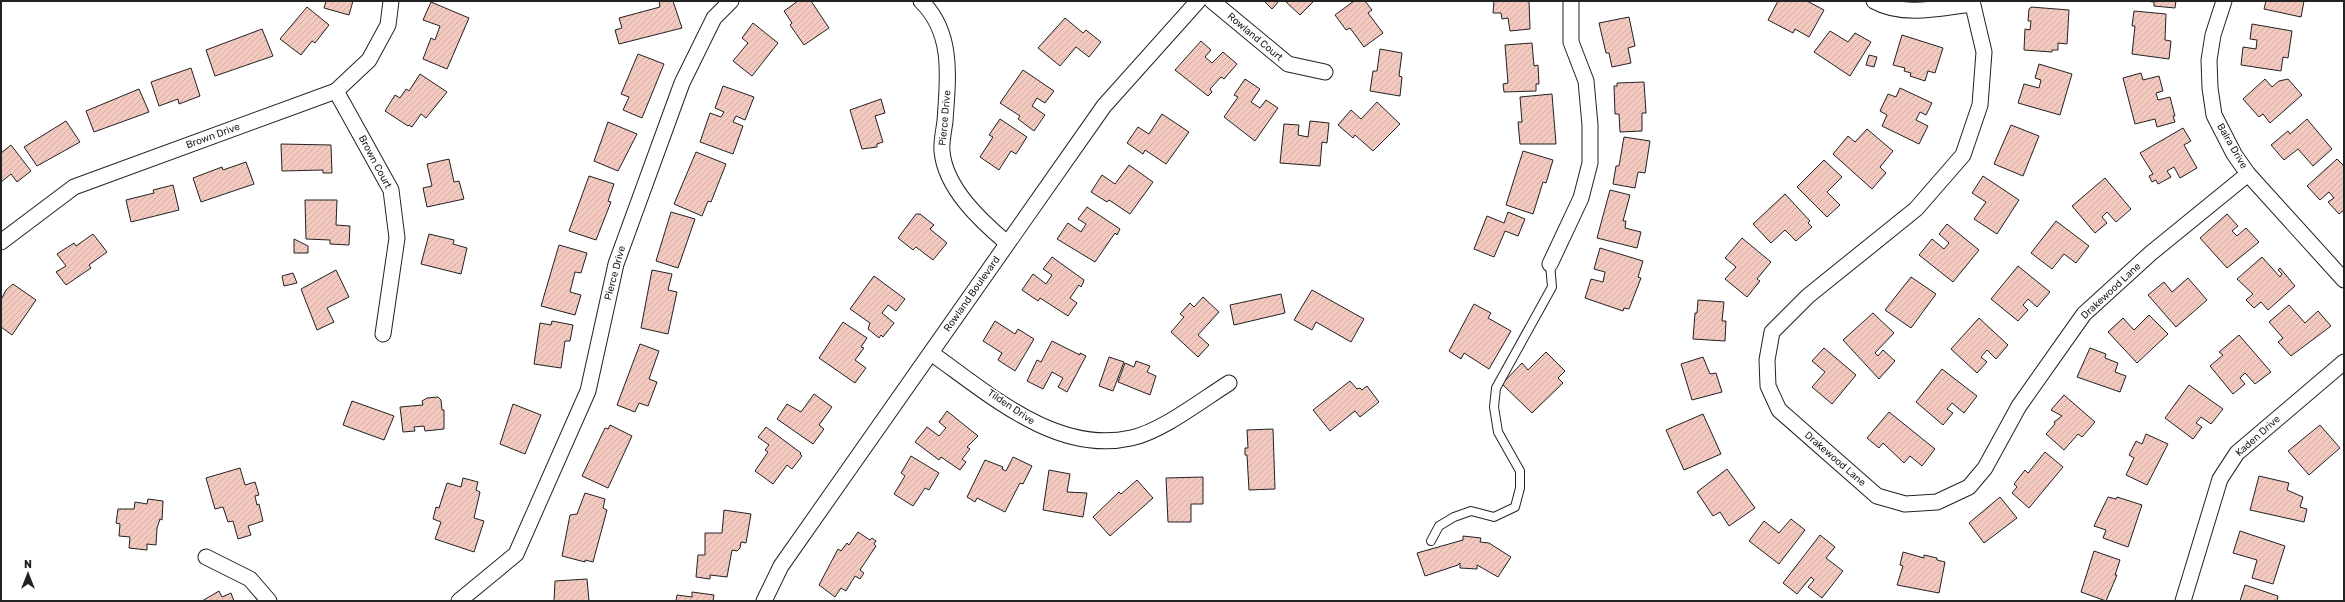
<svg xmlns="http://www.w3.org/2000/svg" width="2345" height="602" viewBox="0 0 2345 602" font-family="Rubik,sans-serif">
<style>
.building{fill:url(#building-hatch);stroke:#222}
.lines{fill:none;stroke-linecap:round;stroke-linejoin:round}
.lane-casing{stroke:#222;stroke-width:10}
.street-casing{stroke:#222;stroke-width:17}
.lane{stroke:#fff;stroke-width:8}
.street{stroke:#fff;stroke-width:15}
.labels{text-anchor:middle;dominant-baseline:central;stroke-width:3;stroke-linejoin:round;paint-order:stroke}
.street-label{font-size:10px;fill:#222;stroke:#fff}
</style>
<defs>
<pattern id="building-hatch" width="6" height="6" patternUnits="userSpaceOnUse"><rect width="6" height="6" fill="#f3c9c0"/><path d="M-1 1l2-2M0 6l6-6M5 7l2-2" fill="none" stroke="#d0aca5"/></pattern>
</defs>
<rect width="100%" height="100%" fill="#fff"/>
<g class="building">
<path d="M326 1H353L349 15 324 8Z"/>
<path d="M659 1H673L682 28 619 44 615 30 622 28 619 18 660 7Z"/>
<path d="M798 1H811L829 28 804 45 790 25 792 23 784 11Z"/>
<path d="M1264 1H1279L1272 9Z"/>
<path d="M1285 1H1314L1300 15Z"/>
<path d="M1354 1H1365L1372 10 1368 13 1383 33 1364 47 1350 28 1346 30 1335 15Z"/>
<path d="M1494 1H1529L1530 29 1510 31 1508 18 1502 19 1501 13H1493Z"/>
<path d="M1778 1H1807L1824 10 1809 37 1795 29 1793 33 1768 20Z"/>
<path d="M2144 1H2176L2175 8 2154 6V2Z"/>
<path d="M2266 1H2304L2301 17 2264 9Z"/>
<path d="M431 2 469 18 447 69 423 59 431 38 435 40 440 26 423 20Z"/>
<path d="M307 7 329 25 315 43 312 41 301 55 280 39Z"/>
<path d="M2031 7 2069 10 2067 44 2058 43V50H2052V52L2024 50 2025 29 2030 30 2031 21H2028L2029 9Z"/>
<path d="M2134 11 2166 14 2165 40 2171 41 2169 59 2132 54 2135 26H2132Z"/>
<path d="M1629 17 1635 46 1628 48 1631 63 1612 67 1609 53H1606L1599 23Z"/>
<path d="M1065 18 1083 33 1086 30 1101 42 1089 57 1076 47 1060 66 1038 48Z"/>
<path d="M753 23 778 43 752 76 733 61 748 43 742 38Z"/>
<path d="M2252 24 2292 31 2288 58 2283 57 2281 71 2241 65 2243 47 2256 49 2257 40 2250 39Z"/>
<path d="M262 29 273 56 215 76 206 50Z"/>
<path d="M1830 31 1848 42 1855 33 1871 42 1850 76 1814 52Z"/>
<path d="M1902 35 1943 48 1935 73 1928 71 1925 81 1910 76 1911 73 1904 71 1905 68 1893 65Z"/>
<path d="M1201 41 1211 50 1205 57 1212 63 1223 52 1237 64 1224 79 1221 77 1210 89 1212 92 1208 96 1175 70Z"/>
<path d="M1532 43 1534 66 1538 65 1539 84H1536V91L1504 92 1503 84 1508 83 1505 45Z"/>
<path d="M1380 49 1402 53 1399 76 1402 77 1400 96 1370 91 1373 71H1377Z"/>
<path d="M638 54 664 64 642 118 623 110 629 97 621 94Z"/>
<path d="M1869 55 1877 57 1874 67 1866 65Z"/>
<path d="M2039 64 2072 74 2060 115 2018 103 2024 84 2039 88 2041 80 2035 78Z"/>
<path d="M191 68 200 96 179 104 178 99 159 106 151 82Z"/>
<path d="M1023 70 1054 91 1045 103 1037 98 1032 106 1045 115 1034 131 1018 119 1020 116 1000 103Z"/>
<path d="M2141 73 2143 80 2159 76 2163 91 2156 93 2158 100 2170 97 2175 116H2173L2175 122 2157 127 2155 119 2135 124 2123 78Z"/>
<path d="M420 74 447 92 426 118 421 114 412 127 409 125 408 126 385 111 395 95 400 98 406 89 409 91Z"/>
<path d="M1245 79 1260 89 1251 102 1260 108 1266 100 1278 108 1255 141 1224 117 1238 97 1234 95Z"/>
<path d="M2265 79 2272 87 2279 81 2288 79 2302 95 2270 123 2263 114 2259 117 2243 99Z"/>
<path d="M1644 82 1646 113H1642V131L1620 132 1619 114H1615L1614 86H1617V83Z"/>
<path d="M723 86 754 97 745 120 736 116 733 122 743 126 733 154 700 142 710 113 721 117 724 112 715 108Z"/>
<path d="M1900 88 1932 103 1926 115 1920 112 1916 120 1928 126 1919 144 1882 126 1887 115 1880 111 1888 94 1896 97Z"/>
<path d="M139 89 149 112 94 132 86 111Z"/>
<path d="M1552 94 1556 144H1520L1518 122H1522L1520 97Z"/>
<path d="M881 99 885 113 875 116 883 142 877 144V147L862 149 850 110Z"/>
<path d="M1377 102 1400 124 1373 151 1355 135 1353 138 1338 125 1351 110 1361 119Z"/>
<path d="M1162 114 1189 132 1166 164 1145 150 1143 154 1127 143 1138 127 1149 134Z"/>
<path d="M1000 119 1027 137 1016 154 1011 151 999 170 980 157 993 137 989 135Z"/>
<path d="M2307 119 2332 149 2313 166 2298 149 2284 160 2271 145 2288 131 2290 134Z"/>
<path d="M66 121 80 142 37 166 24 147Z"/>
<path d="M1310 121 1329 123 1327 143 1322 142 1320 166 1280 163 1284 124 1299 125 1298 135 1308 137Z"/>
<path d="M608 122 637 134 618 171 594 161Z"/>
<path d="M2011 125 2039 136 2023 176 1994 164Z"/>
<path d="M2183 128 2191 141 2184 145 2197 168 2180 178 2174 167 2167 171 2171 177 2158 184 2156 180 2152 182 2149 176 2153 174 2140 153Z"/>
<path d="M1867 129 1893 151 1880 167 1886 173 1872 189 1833 154 1848 136 1855 142Z"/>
<path d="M1624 137 1650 141 1645 173 1638 172 1635 188 1613 184 1616 166H1619Z"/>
<path d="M281 144 331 145 332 173H323V170L282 171Z"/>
<path d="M11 145 31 171 17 182 11 174 1 182V153Z"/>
<path d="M1523 151 1553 160 1546 183 1543 182 1533 214 1506 205Z"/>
<path d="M696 152 726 164 711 202 708 201 702 216 674 204Z"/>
<path d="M449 159 454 182 459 181 464 199 427 207 423 188 432 186 427 164Z"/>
<path d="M2337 159 2344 166V210L2339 214 2328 202 2334 198 2329 192 2320 200 2307 186Z"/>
<path d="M1824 160 1842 177 1827 192 1840 205 1827 217 1797 187Z"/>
<path d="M246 162 254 184 201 202 193 178 222 167 223 170Z"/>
<path d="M1129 165 1153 182 1130 214 1109 200 1107 202 1091 192 1102 175 1115 184Z"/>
<path d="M589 176 614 184 608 201 611 202 596 240 569 231Z"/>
<path d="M1983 176 2019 200 1997 234 1974 219 1986 202 1972 193Z"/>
<path d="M2105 178 2131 209 2116 222 2107 212 2102 217 2107 223 2095 233 2072 206Z"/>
<path d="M173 185 179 210 131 222 126 200 154 193 153 190Z"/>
<path d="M1610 190 1630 195 1623 221H1626L1625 228 1641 232 1637 248 1597 238Z"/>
<path d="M1785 194 1810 221 1808 223 1812 227 1796 241 1785 230 1771 243 1753 224Z"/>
<path d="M305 200H337L336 225 350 226 349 245 330 244V240L306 239Z"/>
<path d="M1087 207 1120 229 1117 235 1115 233 1095 262 1057 239 1068 223 1081 232 1086 224 1078 219Z"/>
<path d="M671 212 695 219 678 268 656 261Z"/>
<path d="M1508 212 1525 219 1518 236 1505 231 1494 257 1474 249 1487 216 1504 223Z"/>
<path d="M916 214H920L934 225 930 229 947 243 933 260 916 247 913 250 898 238Z"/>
<path d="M2227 214 2238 226 2232 231 2237 236 2246 228 2259 242 2227 268 2200 238Z"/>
<path d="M2056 221 2089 246 2076 263 2064 254 2052 269 2031 253Z"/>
<path d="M1947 224 1979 250 1953 282 1919 255 1932 239 1944 249 1949 243 1939 234Z"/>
<path d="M93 234 107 252 89 265 91 268 66 285 56 272 66 266 57 254 74 243 76 246Z"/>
<path d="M429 234 454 240 453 244 467 248 461 274 421 264Z"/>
<path d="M1742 238 1771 262 1757 279 1760 281 1747 297 1725 279 1736 267 1725 258Z"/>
<path d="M294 239 308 246V253H294Z"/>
<path d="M559 245 587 253 581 273 575 272 570 292 581 295 575 315 541 306Z"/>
<path d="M1600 248 1643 261 1638 277 1641 278 1629 309 1624 308 1623 311 1585 298 1591 279 1603 282 1605 272 1594 269Z"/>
<path d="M1052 257 1084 280 1083 283 1081 287 1079 285 1070 298 1077 303 1068 316 1040 298 1038 301 1022 290 1033 274 1046 284 1052 275 1043 269Z"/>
<path d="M2262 257 2280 277 2282 274 2278 270 2280 268 2295 286 2268 310 2261 302 2254 308 2246 300 2253 294 2237 279Z"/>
<path d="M2018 266 2050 292 2037 307 2028 299 2023 305 2028 310 2018 321 1991 299Z"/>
<path d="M336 270 349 297 327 308 334 322 317 330 301 289Z"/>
<path d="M652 270 672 274 668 290 677 292 668 334 641 328Z"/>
<path d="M293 273 297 283 284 286 282 276Z"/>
<path d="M874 276 905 299 896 311 888 305 882 313 894 323 883 337 881 335 879 338 868 329 870 323 850 309Z"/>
<path d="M1911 277 1936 294 1911 328 1885 310Z"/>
<path d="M2188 278 2207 300 2176 327 2148 295 2164 282 2172 292Z"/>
<path d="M13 284 36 300 12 335 1 327V300L6 290Z"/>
<path d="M1312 290 1364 319 1351 342 1316 322 1312 330 1294 320Z"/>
<path d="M1281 294 1285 313 1234 325 1230 305Z"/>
<path d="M1203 297 1219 312 1198 335 1209 345 1198 357 1171 332 1184 317 1180 314 1190 303 1194 307Z"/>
<path d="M1698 300 1724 302 1722 321H1726L1725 341 1693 339 1695 313H1697Z"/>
<path d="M1474 304 1491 313 1488 318 1511 331 1489 369 1464 353 1461 359 1449 351Z"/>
<path d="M2289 305 2305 323 2318 311 2331 326 2291 356 2278 342 2283 338 2269 322Z"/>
<path d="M1873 313 1894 333 1875 353 1878 356 1883 350 1895 361 1879 379 1843 340Z"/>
<path d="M2149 315 2168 334 2137 363 2108 332 2123 318 2134 330Z"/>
<path d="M1979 318 2008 345 1996 359 1987 350 1981 357 1987 362 1977 373 1951 349Z"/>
<path d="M552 321 573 325 570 341H565L561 368 534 364 540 323 551 325Z"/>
<path d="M995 321 1015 334 1018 329 1034 339 1015 371 998 360 1002 353 983 341Z"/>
<path d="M843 322 867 338 861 347 864 348 855 360 866 368 855 383 819 358Z"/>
<path d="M2239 335 2271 372 2255 384 2245 373 2240 378 2245 384 2233 394 2210 366 2223 355 2219 352Z"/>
<path d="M1052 341 1080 355V353L1086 356 1067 392 1058 387 1063 378 1052 372 1043 389 1027 381 1037 360 1041 362Z"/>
<path d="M640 344 659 351 649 379 657 382 648 406 639 403 635 412 617 405Z"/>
<path d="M1824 348 1856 375 1832 404 1812 387 1825 372 1812 361Z"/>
<path d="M2090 348 2106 354 2105 358 2118 363 2115 372 2126 376 2120 392 2077 377Z"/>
<path d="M1546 352 1565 371 1558 378 1563 383 1532 413 1502 384 1522 363 1528 370Z"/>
<path d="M1109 357 1124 362 1113 391 1099 386Z"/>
<path d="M1703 357 1710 374 1716 373 1722 392 1692 400 1681 364Z"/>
<path d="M1136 361 1150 366 1147 372 1156 376 1150 395 1118 382 1125 363 1134 367Z"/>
<path d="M1942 369 1977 396 1964 413 1952 403 1947 409 1953 413 1943 425 1916 402Z"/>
<path d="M1350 381 1357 389 1360 388 1362 390 1367 386 1379 402 1360 417 1355 411 1330 431 1313 410Z"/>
<path d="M2189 385 2223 409 2211 424 2201 417 2196 423 2202 427 2193 439 2165 418Z"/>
<path d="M814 394 832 407 819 425 824 429 813 444 777 419 787 404 801 412Z"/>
<path d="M2064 395 2095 422 2082 437 2078 434 2064 450 2046 434 2055 424 2054 422 2062 416 2051 410Z"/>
<path d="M438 397 441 400 442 410H444V429L425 431 424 426 414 427 415 431 403 432 400 407 423 405 422 401 427 398Z"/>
<path d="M352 401 394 416 384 440 343 425Z"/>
<path d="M513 404 541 415 525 454 500 444Z"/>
<path d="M947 411 978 436 967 447 970 449 962 459 966 462 960 470 941 457 939 460 915 442 927 427 939 436 946 428 939 422Z"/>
<path d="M1889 412 1935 449 1922 466 1910 456 1904 463 1883 443 1879 448 1867 438Z"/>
<path d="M1703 414 1721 454 1684 470 1666 430Z"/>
<path d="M610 425 632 436 608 488 582 476 605 428 608 429Z"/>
<path d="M2320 425 2340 448 2309 475 2288 451Z"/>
<path d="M766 427 801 453 800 454 802 456 792 469 787 465 773 484 755 471 768 452 765 450 769 445 758 437Z"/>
<path d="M1273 429 1275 489 1249 490 1247 455H1245V448H1248L1247 430Z"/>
<path d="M2146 434 2168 444 2147 485 2126 475 2134 458 2129 455 2136 441 2142 444Z"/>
<path d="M2045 452 2063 467 2029 508 2012 493 2017 487 2014 484 2025 470 2028 473Z"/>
<path d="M911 456 939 473 929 490 925 488 913 506 894 494 905 476 901 473Z"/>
<path d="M1013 457 1032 466 1023 484 1020 483 1005 512 977 498 975 502 967 497 985 460 1003 467 1002 469 1006 471Z"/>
<path d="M240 468 245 485 255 482 259 495 255 496 257 505 259 504 263 521 248 526 251 535 238 539 233 521 228 522 223 507 215 509 206 478Z"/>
<path d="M1727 469 1755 508 1729 526 1720 512 1713 516 1697 492Z"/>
<path d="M1049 470 1070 474 1067 492 1087 493 1083 517 1043 510Z"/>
<path d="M2259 476 2289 483 2287 490 2303 497 2300 507 2307 509 2304 522 2250 510Z"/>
<path d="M1203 477V504H1191V522H1168L1166 478Z"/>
<path d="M463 478 478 482 476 490 480 492 474 518 484 521 474 552 435 539 441 522 433 519 436 507 439 508 447 483 461 487Z"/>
<path d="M1137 480 1153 498 1110 536 1093 517 1119 492 1121 494Z"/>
<path d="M585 493 605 499 603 508 607 510 593 562 585 560V562L562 556 570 515 577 514Z"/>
<path d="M2000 497 2017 518 1984 543 1969 523Z"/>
<path d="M2108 497 2116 499 2117 497 2142 505 2128 547 2103 538 2106 530 2094 526Z"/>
<path d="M148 499 163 501 162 520 160 519 157 528 156 545 147 544V550L129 548 130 537 119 536 120 524 116 523 118 509H134L135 502 147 504Z"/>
<path d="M724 510 751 514 746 543 741 542 740 548 737 551 732 550 727 577 710 575V579L696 577 698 555H705V533H722Z"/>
<path d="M1791 519 1805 530 1779 564 1749 541 1764 521 1779 533Z"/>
<path d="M2240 531 2285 546 2273 584 2252 578 2257 560 2233 553Z"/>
<path d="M858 532 870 540 872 538 876 541 874 544 876 546 860 570 864 573 860 579 855 576 846 591 841 588 835 597 819 585 838 549 841 551 847 543 849 545Z"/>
<path d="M1820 535 1835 547 1826 558 1843 571 1822 598 1808 587 1814 580 1811 577 1797 594 1783 583Z"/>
<path d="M1463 536 1481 538 1480 542 1489 543 1511 557 1498 577 1477 565V569L1460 568V563L1458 565 1425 576 1417 553 1463 540Z"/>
<path d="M2094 551 2120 560 2115 575H2117L2106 601 2081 592Z"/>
<path d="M1903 552 1924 558V555L1937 558V560L1945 562 1939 593 1897 585 1903 566 1900 565Z"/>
<path d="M587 579 589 601H554L555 581Z"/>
<path d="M2245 585 2278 596 2277 601H2240Z"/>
<path d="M219 591 222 597 231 593 234 601H202Z"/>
<path d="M692 592 714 595 713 601H676L677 595 692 597Z"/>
</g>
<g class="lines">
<defs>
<path id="lane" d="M1431 541 1439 526 1454 517 1471 511 1494 517 1515 507 1520 488V471L1498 432 1494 407 1496 388 1552 287 1550 264"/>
<g id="street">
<path d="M921 1C954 33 948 78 945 121 944 130 941 142 942 151 945 188 981 221 1007 243"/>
<path d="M1212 1 1288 64 1325 72"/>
<path d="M1874 1C1902 17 1941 8 1971 4"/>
<path d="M1972 1 1984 52 1980 105 1963 155 1916 209 1808 296 1772 332 1767 360 1768 386 1779 410 1877 496 1905 504 1937 502 1969 487 1985 468 2019 406 2084 314 2151 253 2248 174"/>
<path d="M2224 1 2213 35 2209 60 2210 88 2214 115 2234 154 2248 174 2344 280"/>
<path d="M336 91 391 190 397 238 383 334"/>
<path d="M1 242 74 187 336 91 369 60 388 25 391 1"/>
<path d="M1550 264 1581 198 1590 163V125L1586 81 1571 42V1"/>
<path d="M931 353C988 393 1056 455 1131 438 1161 432 1202 400 1229 383"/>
<path d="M206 557 250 579 269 601"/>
<path d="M459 601 516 554 588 391 616 264 682 83 714 18 731 1"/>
<path d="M764 601 781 566 1104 106 1198 1"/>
<path d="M2183 601 2220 479 2237 453 2344 362"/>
</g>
</defs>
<use href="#lane" class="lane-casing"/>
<use href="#street" class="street-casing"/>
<use href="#lane" class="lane"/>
<use href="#street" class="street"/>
</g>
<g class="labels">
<g class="street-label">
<text transform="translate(1255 37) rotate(40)">Rowland Court</text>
<text transform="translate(945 118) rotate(-85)">Pierce Drive</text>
<text transform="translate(213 136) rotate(-20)">Brown Drive</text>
<text transform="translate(2232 146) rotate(60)">Balra Drive</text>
<text transform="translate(375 162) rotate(62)">Brown Court</text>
<text transform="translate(615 273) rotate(-75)">Pierce Drive</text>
<text transform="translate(2111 291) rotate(-43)">Drakewood Lane</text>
<text transform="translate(972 294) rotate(-55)">Rowland Boulevard</text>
<text transform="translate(1011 407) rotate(34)">Tilden Drive</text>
<text transform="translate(2258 436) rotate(-42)">Kaden Drive</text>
<text transform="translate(1835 459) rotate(41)">Drakewood Lane</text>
</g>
</g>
<rect width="2345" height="602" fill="none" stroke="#222222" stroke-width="4"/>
<g transform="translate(28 574)" stroke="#ffffff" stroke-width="3" paint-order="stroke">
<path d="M0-3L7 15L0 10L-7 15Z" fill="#222222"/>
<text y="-6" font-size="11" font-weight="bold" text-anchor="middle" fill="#222222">N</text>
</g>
</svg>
